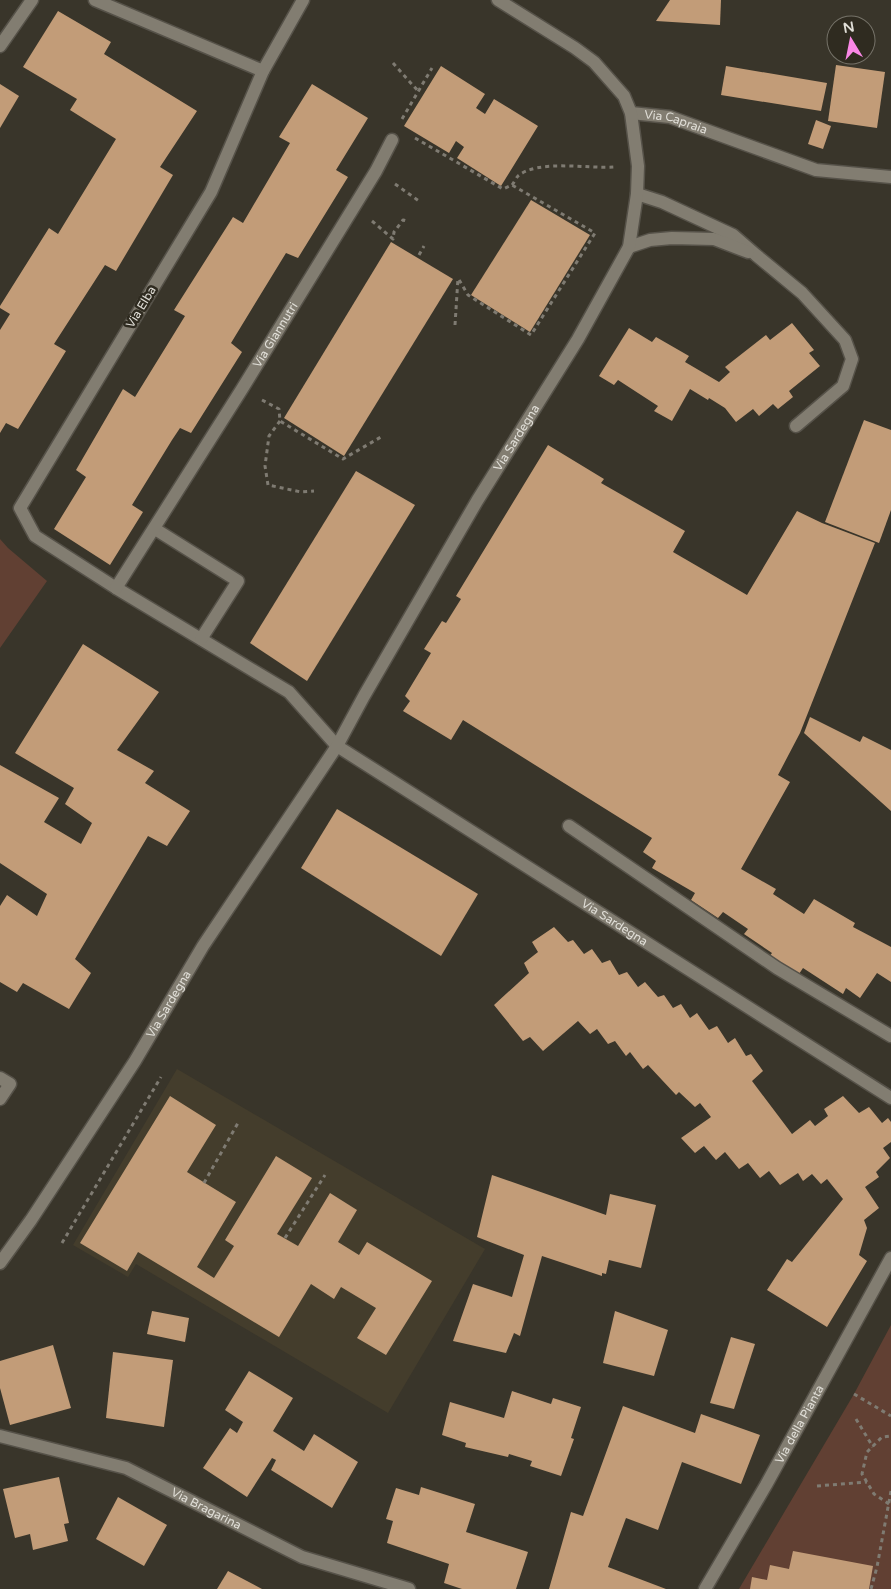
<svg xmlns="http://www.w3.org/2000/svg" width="891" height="1589" viewBox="0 0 891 1589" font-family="'Varela Round',sans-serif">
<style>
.built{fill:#443d2c}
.green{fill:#614033}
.building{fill:#c29c78}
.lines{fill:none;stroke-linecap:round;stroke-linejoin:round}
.service-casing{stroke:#565249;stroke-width:15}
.pedestrian-casing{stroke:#565249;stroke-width:15}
.minor-casing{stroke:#565249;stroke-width:15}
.path{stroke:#7f7b72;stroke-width:3;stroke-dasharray:4 4;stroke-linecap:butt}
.service{stroke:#827d71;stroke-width:12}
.pedestrian{stroke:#827d71;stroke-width:12}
.minor{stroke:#827d71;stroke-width:12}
.labels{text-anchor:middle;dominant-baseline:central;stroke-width:5;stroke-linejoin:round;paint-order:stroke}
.street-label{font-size:12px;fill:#e0ded7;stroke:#2f2b20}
</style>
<rect width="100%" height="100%" fill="#39352a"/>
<path class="built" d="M177 1069 485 1249 388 1413 136 1264 128 1277 73 1245Z"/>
<g class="green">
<path d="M0 539 8 548 47 581 0 648Z"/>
<path d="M891 1325V1589H739L854 1394Z"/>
</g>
<g class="building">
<path d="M670 0H721L720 25 656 21Z"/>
<path d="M58 11 111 42 104 54 197 111 160 167 173 175 116 271 105 265 54 344 66 351 18 429 6 423 0 433V330L10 314 0 308V306L49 228 58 234 116 139 70 110 77 99 23 67Z"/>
<path d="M836 65 885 72 877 128 828 121Z"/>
<path d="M441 66 485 94 476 108 485 114 494 99 538 126 501 186 457 158 464 147 456 141 449 153 404 126Z"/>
<path d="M726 66 827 83 821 111 721 95Z"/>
<path d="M0 84 19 96 0 128Z"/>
<path d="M312 84 368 118 336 170 348 177 298 258 286 253 231 343 242 352 191 433 180 428 172 440 132 505 143 512 110 565 54 529 86 477 76 470 123 389 135 397 185 316 174 310 233 217 243 223 290 143 279 137Z"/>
<path d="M816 120 831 126 823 149 808 144Z"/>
<path d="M531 200 590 235 530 332 471 295Z"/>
<path d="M391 242 453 279 344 456 284 418Z"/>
<path d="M792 323 814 350 809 353 820 366 789 391 793 397 778 409 773 404 759 416 753 409 736 422 725 408 709 398 708 400 690 389 672 421 654 411 658 406 618 380 614 385 599 376 629 328 652 342 656 337 689 356 685 362 719 382 730 372 725 367 766 335 770 340Z"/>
<path d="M864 420 891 430V510L879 543 825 522Z"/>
<path d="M548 445 604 479 601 483 685 531 673 552 747 595 797 511 822 523 875 543 800 733 778 775 790 782 741 869 776 889 773 894 804 914 814 899 855 923 853 927 891 947V982L877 973 860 998 846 988 843 994 803 968 797 977 769 957 772 953 744 934 748 929 723 912 718 918 691 900 695 893 652 868 656 861 643 852 652 838 463 720 451 740 403 711 410 701 405 696 431 653 424 649 442 621 446 623 461 599 456 596Z"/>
<path d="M356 471 415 505 307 681 250 643Z"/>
<path d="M83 644 159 692 117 750 154 771 145 783 190 811 167 846 148 836 75 959 91 973 69 1009 23 983 17 992 0 982V906L7 895 37 916 47 894 0 863V765L59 798 44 822 81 844 92 823 65 804 74 788 15 753Z"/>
<path d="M810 717 860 742 863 736 891 750V811L804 733Z"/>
<path d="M337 809 478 894 441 956 301 868Z"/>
<path d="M554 927 568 942 573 940 584 954 592 949 602 963 610 960 619 975 627 972 638 987 645 982 658 997 664 995 673 1008 681 1004 690 1018 697 1013 709 1030 717 1026 728 1043 735 1038 746 1056 751 1054 763 1071 752 1081 792 1134 810 1120 815 1126 828 1116 824 1109 843 1096 859 1113 869 1107 882 1123 888 1118 891 1122V1142L883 1148 890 1158 876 1172 879 1177 865 1187 879 1208 864 1220 867 1228 859 1255 867 1261 827 1327 767 1290 787 1259 792 1262 843 1199 827 1179 821 1184 812 1174 803 1181 798 1173 780 1185 769 1171 760 1178 748 1163 739 1169 725 1152 716 1160 704 1146 695 1153 681 1138 711 1117 700 1103 695 1107 679 1092 676 1095 648 1065 643 1069 630 1052 626 1056 615 1041 608 1044 597 1029 590 1034 578 1021 543 1051 530 1037 523 1041 494 1005 529 973 524 963 538 952 532 942Z"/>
<path d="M170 1096 216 1125 187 1172 236 1202 197 1267 214 1278 234 1246 225 1240 276 1156 312 1178 277 1234 298 1246 330 1193 357 1210 338 1242 359 1255 367 1242 432 1281 386 1355 357 1338 376 1308 341 1287 334 1299 311 1284 279 1337 138 1252 127 1271 80 1243Z"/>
<path d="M492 1175 606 1215 610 1194 656 1205 641 1268 609 1260 606 1274 602 1273V1276L542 1256 520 1336 514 1333 506 1353 453 1341 473 1284 512 1297 524 1255 477 1237Z"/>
<path d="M152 1311 189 1318 185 1342 147 1334Z"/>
<path d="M615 1311 668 1330 654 1376 603 1363Z"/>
<path d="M731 1337 755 1344 734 1409 710 1403Z"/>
<path d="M53 1345 71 1408 10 1425 0 1388V1361Z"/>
<path d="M113 1352 173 1360 164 1427 106 1418Z"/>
<path d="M249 1371 293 1398 273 1431 304 1451 314 1434 358 1462 332 1508 271 1470 276 1460 272 1458 247 1497 203 1468 230 1428 237 1433 243 1422 225 1410Z"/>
<path d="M512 1391 551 1404 553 1398 581 1407 571 1438 574 1439 561 1476 530 1466 532 1461 509 1454 508 1457 465 1447 466 1443 442 1435 450 1402 504 1418Z"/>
<path d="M623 1406 695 1433 701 1414 760 1435 741 1484 682 1462 658 1530 626 1518 608 1567 666 1589H549L571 1512 583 1516Z"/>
<path d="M59 1477 69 1523 64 1524 68 1541 33 1550 30 1534 15 1538 3 1489Z"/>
<path d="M421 1487 475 1504 466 1532 528 1552 516 1589H462L444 1583 449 1564 387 1543 393 1521 386 1519 396 1488 419 1495Z"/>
<path d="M118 1497 167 1525 144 1566 96 1539Z"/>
<path d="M793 1551 873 1566 869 1589H750L752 1577 767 1580 770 1565 789 1569Z"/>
<path d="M228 1571 262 1589H217Z"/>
</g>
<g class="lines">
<defs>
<g id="service">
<path id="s1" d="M337 746 891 1098"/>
</g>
<path id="pedestrian" d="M0 1078 10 1084 0 1099"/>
<g id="minor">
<path d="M95 0 263 71"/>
<path d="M303 0 263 71 211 192 20 508 35 536 116 588 289 692 337 746"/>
<path d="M0 46 32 0"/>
<path id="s2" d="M631 113 670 117 816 170 891 177"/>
<path d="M637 194 662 202 733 235 756 255 802 293 845 340 852 359 843 386 796 426"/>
<path d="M629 247 650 240 672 238 714 239 748 252"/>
<path d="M155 529 238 581 201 639"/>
<path id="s3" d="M116 588 242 389 376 171 392 140"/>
<path d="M569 826 777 968 891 1036"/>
<path id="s4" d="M0 1263 31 1220 103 1110 135 1061 203 946 337 746 364 696 477 501 578 339 629 247 637 194 638 166 631 113 624 96 594 62 575 48 498 0"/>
<path id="s5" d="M0 1436 126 1468 302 1557 409 1589"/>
<path id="s6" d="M705 1589 766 1485 891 1258"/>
</g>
</defs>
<use href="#service" class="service-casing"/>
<use href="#pedestrian" class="pedestrian-casing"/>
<use href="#minor" class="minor-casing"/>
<g class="path">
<path d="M393 63 418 91"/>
<path d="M402 119 432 68"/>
<path d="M415 138 503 189 512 185 595 233 531 335 468 295 458 278"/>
<path d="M395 184 419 201"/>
<path d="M512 185C514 183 516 178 518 176 538 159 589 169 614 167"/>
<path d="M372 221 393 239 394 232 403 220 407 221"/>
<path d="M419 255 424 246"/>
<path d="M455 325 458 278"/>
<path d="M262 400 279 409 280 421 343 459 381 437"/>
<path d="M280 421 269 436 265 466 268 485 301 492 314 491"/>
<path d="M204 1183 238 1123"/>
<path d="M285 1238 325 1175"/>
<path d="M62 1243 161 1077"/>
<path d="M854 1394 891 1416"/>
<path d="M856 1419 873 1447"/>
<path d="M817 1486 867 1482"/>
<path d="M889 1504 874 1494 862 1474 867 1452 882 1437 891 1436"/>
<path d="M871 1589 877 1567 891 1491"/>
</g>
<use href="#service" class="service"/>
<use href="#pedestrian" class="pedestrian"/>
<use href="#minor" class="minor"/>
</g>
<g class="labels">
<g class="street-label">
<text stroke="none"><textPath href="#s2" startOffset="46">Via Capraia</textPath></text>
<text transform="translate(141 307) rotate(-59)">Via Elba</text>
<text stroke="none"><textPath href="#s3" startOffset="299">Via Giannutri</textPath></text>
<text stroke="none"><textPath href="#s4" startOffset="974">Via Sardegna</textPath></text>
<text stroke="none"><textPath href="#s1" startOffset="329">Via Sardegna</textPath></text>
<text stroke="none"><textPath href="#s4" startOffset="309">Via Sardegna</textPath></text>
<text stroke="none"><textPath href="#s6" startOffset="190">Via della Pianta</textPath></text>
<text stroke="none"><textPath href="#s5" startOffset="220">Via Bragarina</textPath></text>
</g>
</g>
<g transform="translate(851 40) rotate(350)"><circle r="24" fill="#2f2b20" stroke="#767369"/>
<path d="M0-4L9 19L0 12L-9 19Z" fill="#fa87e6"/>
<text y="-8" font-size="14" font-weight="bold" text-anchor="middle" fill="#e0ded7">N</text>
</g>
</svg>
